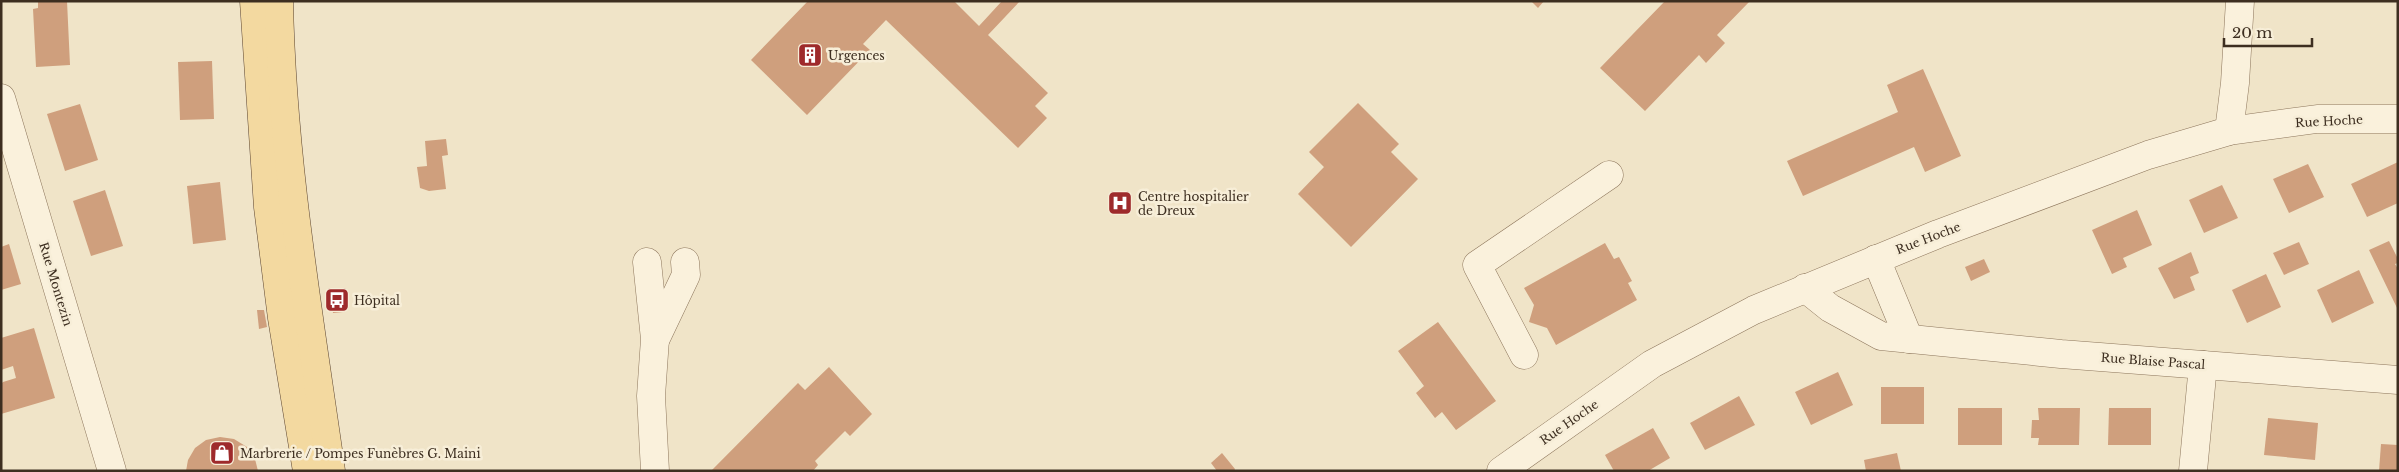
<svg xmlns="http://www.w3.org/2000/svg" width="2399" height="472" viewBox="0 0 2399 472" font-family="'Libre Baskerville',serif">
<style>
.building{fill:#cf9f7d}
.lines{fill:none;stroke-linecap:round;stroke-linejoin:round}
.minor-casing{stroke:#8d765c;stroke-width:29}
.major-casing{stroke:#5b4430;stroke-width:29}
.minor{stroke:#faf1dc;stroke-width:28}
.major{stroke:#f3d9a0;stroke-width:28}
.labels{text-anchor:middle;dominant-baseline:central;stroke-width:5;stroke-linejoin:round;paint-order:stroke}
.poi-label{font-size:12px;fill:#3d2e20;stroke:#f7eed8;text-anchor:start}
.street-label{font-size:12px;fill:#3d2e20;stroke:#f7eed8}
</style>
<rect width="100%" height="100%" fill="#f0e4c8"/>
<g class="building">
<path d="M38 1H67L70 65 36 67 33 9 38 8Z"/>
<path d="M808 1H954L979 26 1002 1H1020L988 35 1048 93 1035 106 1047 118 1018 148 886 20 863 44 870 50 807 115 751 60Z"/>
<path d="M1531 1H1544L1538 8Z"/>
<path d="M1665 1H1750L1717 35 1725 43 1706 63 1699 55 1645 111 1600 68Z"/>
<path d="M212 61 214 119 180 120 178 62Z"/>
<path d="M1923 69 1961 156 1925 172 1914 147 1803 196 1787 161 1898 112 1887 85Z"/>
<path d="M1358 103 1399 144 1391 152 1418 179 1351 247 1298 194 1324 167 1309 152Z"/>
<path d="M80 104 98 160 65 171 47 114Z"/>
<path d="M446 139 448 155 442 156 446 189 429 191 420 188 417 167 427 166 425 141Z"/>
<path d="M2398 162V203L2367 217 2351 184Z"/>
<path d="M2308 164 2324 197 2289 213 2273 179Z"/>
<path d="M220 182 226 240 193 244 187 186Z"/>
<path d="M2222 185 2238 218 2204 233 2189 200Z"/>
<path d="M105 190 123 246 91 256 73 201Z"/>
<path d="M2137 210 2152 245 2123 258 2127 267 2112 274 2092 230Z"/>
<path d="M2389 241 2398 259V263L2395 264 2398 269V310L2369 250Z"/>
<path d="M2299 242 2309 264 2284 275 2273 253Z"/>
<path d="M1605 243 1614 259 1619 257 1632 281 1628 283 1637 300 1556 345 1547 328 1529 322 1534 305 1524 288Z"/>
<path d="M9 244 21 284 1 290V247Z"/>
<path d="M2191 252 2199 273 2190 277 2195 290 2174 299 2158 268Z"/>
<path d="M1984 259 1990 272 1971 281 1965 267Z"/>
<path d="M2359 270 2374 303 2332 323 2317 290Z"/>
<path d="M2266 274 2281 307 2247 323 2232 290Z"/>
<path d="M340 288 343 312 333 313 330 289Z"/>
<path d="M257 310H264L267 327 259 329Z"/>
<path d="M1438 322 1496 401 1456 430 1442 412 1435 418 1416 393 1424 386 1398 351Z"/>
<path d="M34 328 55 398 1 414V384L3 382 16 378 13 366 1 370V338Z"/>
<path d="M829 367 872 414 850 436 845 431 815 461 818 465 813 471H711L798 383 805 390Z"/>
<path d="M1838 372 1853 405 1811 425 1795 392Z"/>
<rect x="1881" y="387" width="43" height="37"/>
<path d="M1739 396 1755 425 1705 450 1690 423Z"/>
<rect x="1958" y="408" width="44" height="37"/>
<path d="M2038 408H2080L2079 445H2038L2039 438H2031L2032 420H2039Z"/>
<path d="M2109 408H2151V445H2108Z"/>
<path d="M2268 418 2318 423 2315 460 2264 455Z"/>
<path d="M1653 428 1670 458 1648 471H1614L1605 455Z"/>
<path d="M220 437 234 439 247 447 255 459 258 471H186L188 460 195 448 206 440Z"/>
<path d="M2381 444 2398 445V471H2379Z"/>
<path d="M1222 453 1235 469 1234 471H1217L1211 463Z"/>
<path d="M1897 453 1901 471H1866L1864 460Z"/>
</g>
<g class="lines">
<defs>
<g id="minor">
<path d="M1 98 112 471"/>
<path d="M2229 131 2235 83 2240 1"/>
<path d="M1876 259 1909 339"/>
<path d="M647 262 655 339 651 396 655 471"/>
<path d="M1805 288 1830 308 1881 336 2061 354 2398 380"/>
<path d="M656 338 686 275 685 262"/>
<path d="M1524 355 1477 265 1609 175"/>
<path d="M1501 471 1652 364 1754 310 1938 234 2148 155 2229 131 2317 119H2398"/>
<path d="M2193 471 2203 365"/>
</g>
<g id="major">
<path d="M254 1 268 207 282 318 307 471"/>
<path d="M279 1C282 159 309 315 331 471"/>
</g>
</defs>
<use href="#minor" class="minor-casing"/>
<use href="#major" class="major-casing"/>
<use href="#minor" class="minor"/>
<use href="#major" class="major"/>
</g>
<defs>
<symbol id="building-square" viewBox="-11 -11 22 22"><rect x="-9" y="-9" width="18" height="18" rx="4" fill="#9e2a2b" stroke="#f7eed8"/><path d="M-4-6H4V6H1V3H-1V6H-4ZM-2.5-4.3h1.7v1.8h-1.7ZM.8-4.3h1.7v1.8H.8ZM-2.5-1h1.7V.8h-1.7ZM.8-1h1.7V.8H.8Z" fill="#fff"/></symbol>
<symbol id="hospital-square" viewBox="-11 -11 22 22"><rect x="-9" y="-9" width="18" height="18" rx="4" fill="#9e2a2b" stroke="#f7eed8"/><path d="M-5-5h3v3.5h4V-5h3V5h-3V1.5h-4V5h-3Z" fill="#fff"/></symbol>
<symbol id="bus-square" viewBox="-11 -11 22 22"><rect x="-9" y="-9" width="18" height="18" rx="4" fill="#9e2a2b" stroke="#f7eed8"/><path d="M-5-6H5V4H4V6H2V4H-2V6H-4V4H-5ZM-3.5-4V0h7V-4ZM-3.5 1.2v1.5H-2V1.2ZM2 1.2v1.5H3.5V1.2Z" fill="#fff"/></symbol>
<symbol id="shop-square" viewBox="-11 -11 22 22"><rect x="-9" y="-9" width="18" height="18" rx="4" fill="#9e2a2b" stroke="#f7eed8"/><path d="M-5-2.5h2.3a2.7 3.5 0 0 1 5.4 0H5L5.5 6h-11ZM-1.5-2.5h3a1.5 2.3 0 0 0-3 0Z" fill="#fff"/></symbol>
</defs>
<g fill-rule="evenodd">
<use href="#building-square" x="796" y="41" width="28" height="28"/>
<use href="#hospital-square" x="1106" y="189" width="28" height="28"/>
<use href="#bus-square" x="323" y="286" width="28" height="28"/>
<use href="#shop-square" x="208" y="439" width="28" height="28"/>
</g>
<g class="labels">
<g class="poi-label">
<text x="828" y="55">Urgences</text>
<text x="1138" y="196">Centre hospitalier<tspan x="1138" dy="14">de Dreux</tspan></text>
<text x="354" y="300">Hôpital</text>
<text x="240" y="453">Marbrerie / Pompes Funèbres G. Maini</text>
</g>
<g class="street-label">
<text transform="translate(2329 121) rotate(-3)">Rue Hoche</text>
<text transform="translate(1928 238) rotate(-21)">Rue Hoche</text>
<text transform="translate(56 284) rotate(73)">Rue Montezin</text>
<text transform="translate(2153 361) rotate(4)">Rue Blaise Pascal</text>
<text transform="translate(1569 422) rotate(-35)">Rue Hoche</text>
</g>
</g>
<rect width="2399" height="472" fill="none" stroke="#3d2e20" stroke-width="5"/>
<path d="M2224 38v8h88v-8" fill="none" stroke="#3d2e20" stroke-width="2.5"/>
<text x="2232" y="38" font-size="15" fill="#3d2e20" stroke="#f7eed8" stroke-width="4" paint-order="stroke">20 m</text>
</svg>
